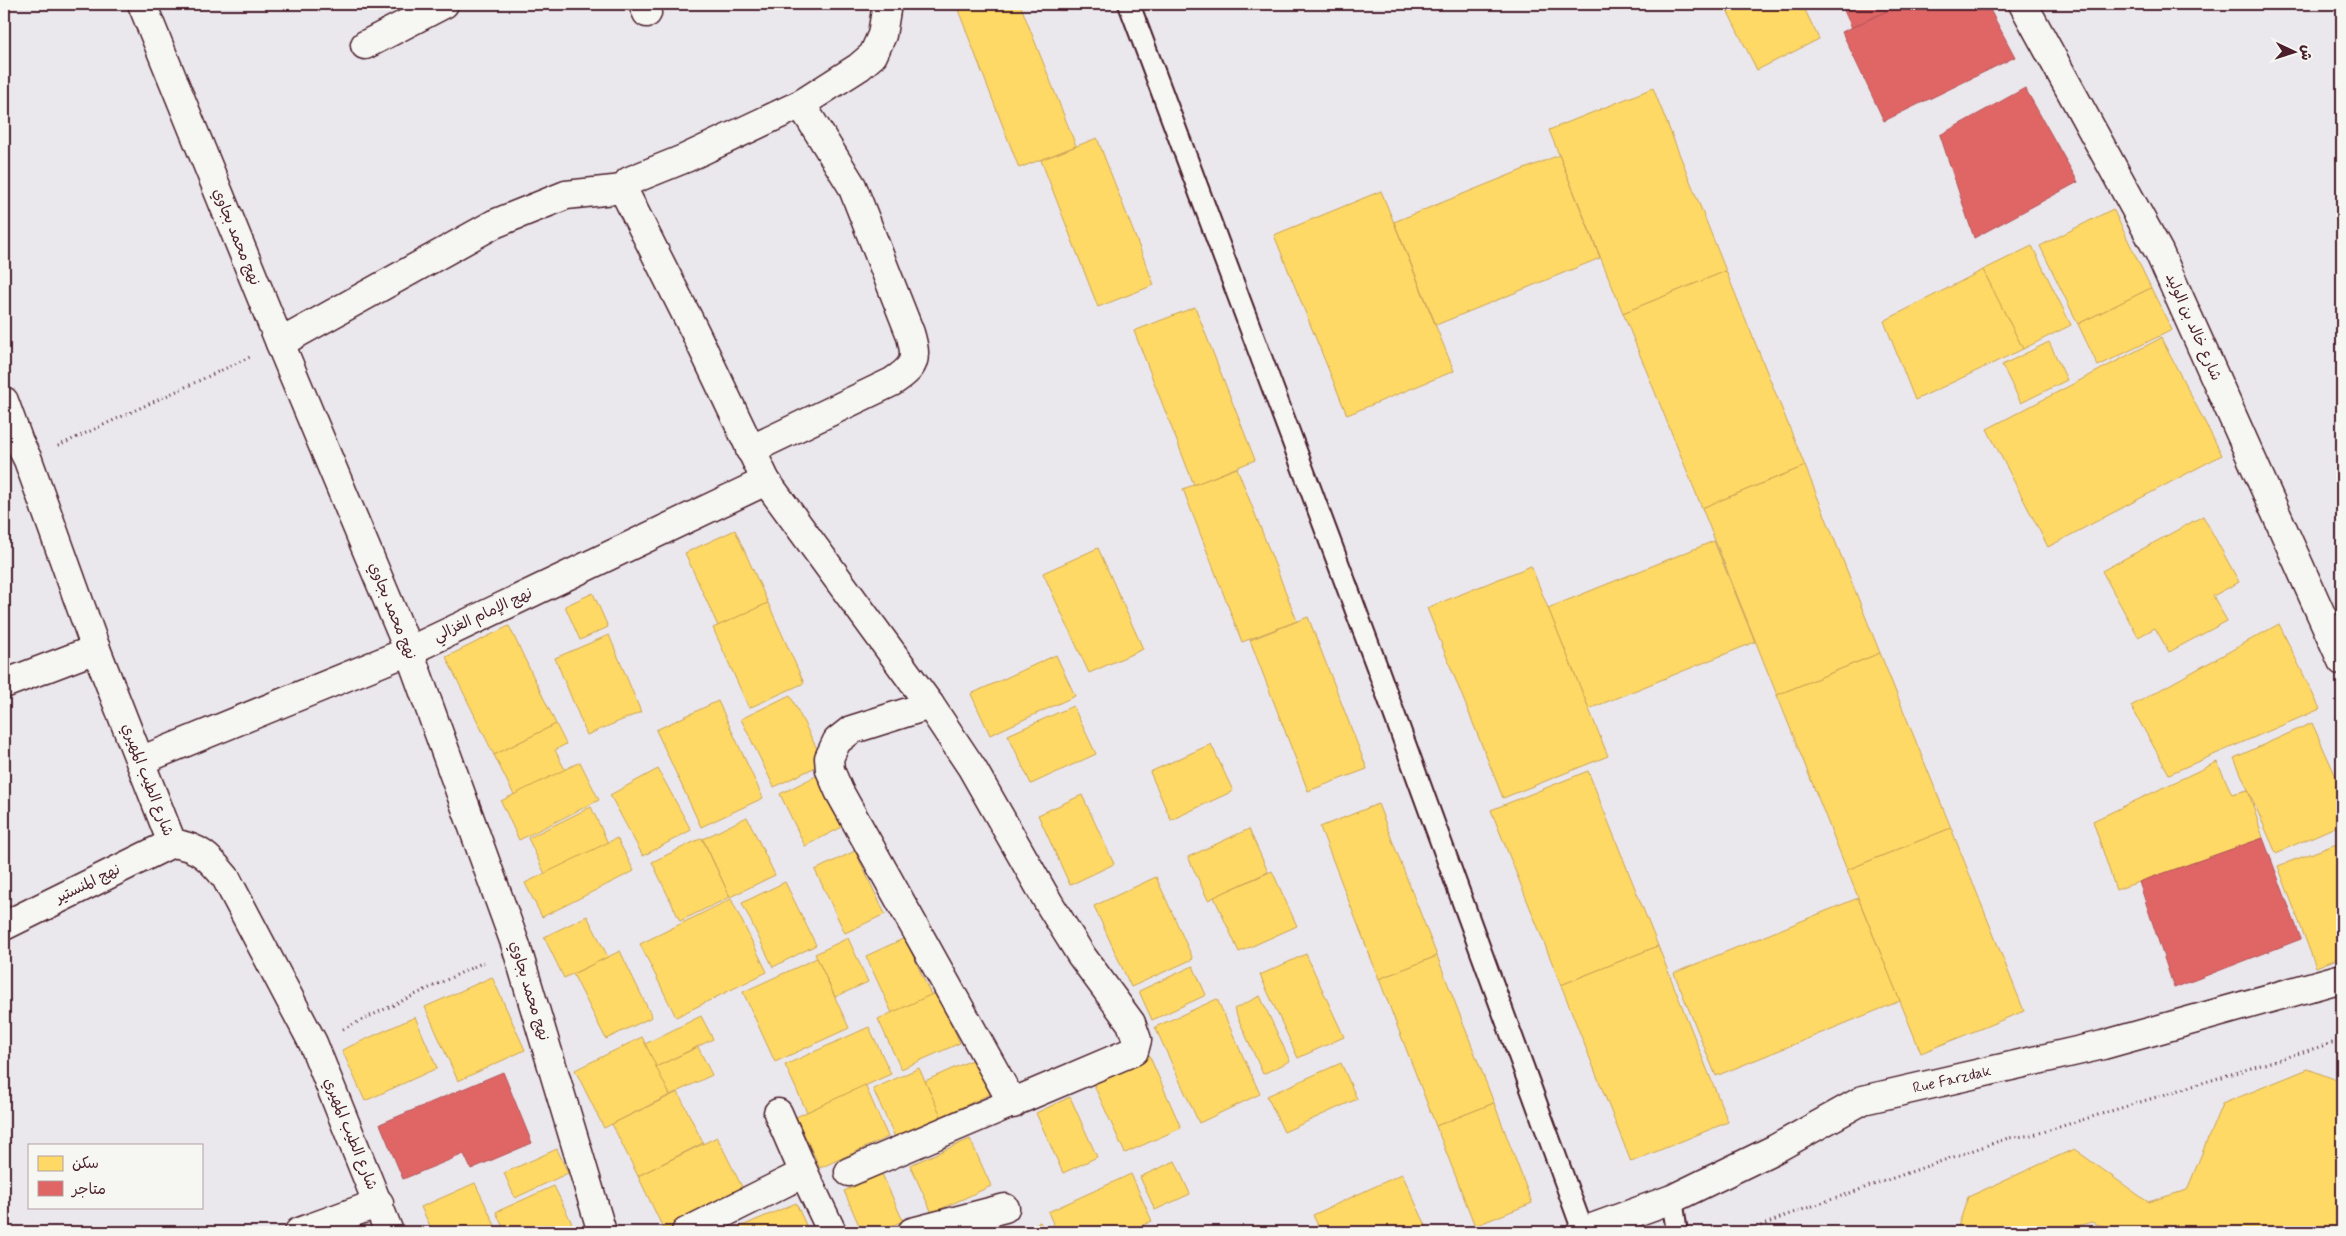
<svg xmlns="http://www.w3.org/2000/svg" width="2346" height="1236" viewBox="0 0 2346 1236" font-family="Mynerve,'Playpen Sans Arabic',sans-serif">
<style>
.homes{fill:#ffd966;stroke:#c9a154}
.shops{fill:#e06666;stroke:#b35154}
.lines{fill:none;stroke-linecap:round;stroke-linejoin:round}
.lane-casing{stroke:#4a1f2b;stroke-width:24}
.street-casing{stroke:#4a1f2b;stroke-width:31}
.secondary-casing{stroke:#4a1f2b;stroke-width:31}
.path{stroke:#4a1f2b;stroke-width:3;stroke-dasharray:1 4;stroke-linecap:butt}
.lane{stroke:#f6f6f2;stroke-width:20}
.street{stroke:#f6f6f2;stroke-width:28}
.secondary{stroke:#f6f6f2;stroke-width:28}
.labels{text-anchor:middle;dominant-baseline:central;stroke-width:5;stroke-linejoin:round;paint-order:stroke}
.street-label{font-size:15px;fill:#4a1f2b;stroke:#f6f6f2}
</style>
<rect width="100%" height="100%" fill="#eae7ed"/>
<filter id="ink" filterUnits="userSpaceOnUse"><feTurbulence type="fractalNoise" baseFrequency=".02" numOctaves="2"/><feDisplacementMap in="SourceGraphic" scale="10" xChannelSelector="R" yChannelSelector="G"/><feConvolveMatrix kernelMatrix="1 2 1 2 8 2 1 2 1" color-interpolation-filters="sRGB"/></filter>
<g filter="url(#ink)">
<g class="homes">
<path d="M965 4H1020L1076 146 1019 168 957 7Z"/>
<path d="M1724 4H1802L1819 39 1757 70Z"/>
<path d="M1653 88 1726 271 1623 313 1549 130Z"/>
<path d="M1097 138 1154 285 1098 307 1041 160Z"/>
<path d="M1559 155 1600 258 1436 325 1394 222Z"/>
<path d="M1381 191 1454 371 1347 415 1274 235Z"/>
<path d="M2113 209 2151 288 2078 324 2040 246Z"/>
<path d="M2032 246 2071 325 2023 349 1983 270Z"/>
<path d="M1983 270 2023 349 1915 400 1884 321Z"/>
<path d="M1726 271 1805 466 1702 508 1623 313Z"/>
<path d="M2151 288 2172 330 2098 366 2078 324Z"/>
<path d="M1195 307 1255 460 1194 485 1134 331Z"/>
<path d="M2161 338 2222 455 2048 547 1987 429Z"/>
<path d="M2049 342 2067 380 2021 403 2002 365Z"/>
<path d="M1805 466 1880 653 1777 695 1702 508Z"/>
<path d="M1237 468 1297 621 1242 642 1183 489Z"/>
<path d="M2203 516 2239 582 2213 596 2227 621 2169 652 2155 628 2138 637 2102 571Z"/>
<path d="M735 530 768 603 718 626 685 553Z"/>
<path d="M1714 541 1755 642 1589 709 1548 608Z"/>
<path d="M1098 548 1143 649 1089 673 1043 573Z"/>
<path d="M1531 566 1608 756 1503 798 1427 608Z"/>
<path d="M593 593 608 627 580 640 565 606Z"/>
<path d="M768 603 804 683 749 708 713 628Z"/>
<path d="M1308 617 1367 769 1308 791 1250 640Z"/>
<path d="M2279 624 2320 709 2169 774 2131 706Z"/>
<path d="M509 626 556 724 494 755 446 657Z"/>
<path d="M609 635 641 712 587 735 555 658Z"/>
<path d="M1880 653 1951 828 1847 870 1777 695Z"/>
<path d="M1056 655 1075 696 990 735 971 694Z"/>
<path d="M790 695 824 763 774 787 741 719Z"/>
<path d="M718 701 763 798 701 827 656 730Z"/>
<path d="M1073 706 1096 754 1031 784 1008 735Z"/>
<path d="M2312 723 2342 790V824L2276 853 2234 758Z"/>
<path d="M556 724 566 744 555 750 565 770 514 795 494 755Z"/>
<path d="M1211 744 1233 791 1171 820 1150 772Z"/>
<path d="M580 762 599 800 519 840 501 801Z"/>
<path d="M2217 762 2232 794 2248 790 2263 838 2116 890 2093 821Z"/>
<path d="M658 769 691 830 643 856 610 795Z"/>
<path d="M1588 771 1658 946 1561 985 1491 810Z"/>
<path d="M822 773 846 825 805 846 780 794Z"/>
<path d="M1082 795 1114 864 1070 885 1038 815Z"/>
<path d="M1378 804 1437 956 1379 979 1320 827Z"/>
<path d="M591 807 608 843 545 874 528 838Z"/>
<path d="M747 817 775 875 730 897 703 839Z"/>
<path d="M1951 828 2024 1011 1921 1053 1847 870Z"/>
<path d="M1249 829 1268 872 1208 900 1188 857Z"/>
<path d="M617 838 634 871 542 917 525 883Z"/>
<path d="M702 838 730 897 680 921 652 862Z"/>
<path d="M2342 842V957L2316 967 2278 866Z"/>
<path d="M855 851 885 914 845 933 815 870Z"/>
<path d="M1272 871 1297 926 1239 952 1214 897Z"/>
<path d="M1156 877 1193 959 1131 987 1094 906Z"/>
<path d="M785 882 816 945 773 967 742 903Z"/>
<path d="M1858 898 1900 1001 1716 1076 1674 973Z"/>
<path d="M731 899 767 972 676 1017 640 944Z"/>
<path d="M587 916 608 957 564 978 544 937Z"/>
<path d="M848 938 868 982 835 997 815 954Z"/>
<path d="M905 938 931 995 892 1013 866 956Z"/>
<path d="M1658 946 1728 1122 1631 1162 1561 985Z"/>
<path d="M620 951 652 1017 606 1039 573 974Z"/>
<path d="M1306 954 1344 1037 1298 1058 1260 975Z"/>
<path d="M1437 956 1494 1103 1436 1126 1379 979Z"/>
<path d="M817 958 849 1028 775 1062 743 992Z"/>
<path d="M1193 966 1206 995 1152 1020 1139 991Z"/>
<path d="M492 977 525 1050 458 1081 425 1007Z"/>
<path d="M937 992 960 1043 901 1069 878 1019Z"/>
<path d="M1260 996 1290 1061 1263 1074 1234 1009Z"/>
<path d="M1217 999 1260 1094 1199 1123 1155 1027Z"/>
<path d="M701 1016 713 1039 656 1067 645 1044Z"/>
<path d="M415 1017 437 1068 365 1101 342 1050Z"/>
<path d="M869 1027 891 1074 807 1112 785 1065Z"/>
<path d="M642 1037 670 1095 604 1128 575 1070Z"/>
<path d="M698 1047 712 1075 670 1095 656 1067Z"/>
<path d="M1149 1055 1181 1128 1125 1153 1092 1081Z"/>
<path d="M974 1059 990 1094 941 1117 925 1081Z"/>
<path d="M1341 1063 1357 1099 1284 1132 1267 1096Z"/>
<path d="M919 1068 942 1118 896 1139 873 1089Z"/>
<path d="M2308 1069 2342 1082V1232H2120L2091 1222 2059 1232H1956L1968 1197 2074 1149 2148 1202 2187 1190 2222 1104Z"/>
<path d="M865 1085 888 1137 820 1168 796 1117Z"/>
<path d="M678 1092 703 1143 638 1176 612 1124Z"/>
<path d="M1070 1097 1097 1157 1063 1173 1036 1113Z"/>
<path d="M1494 1103 1532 1203 1475 1226 1436 1126Z"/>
<path d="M717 1137 745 1193 665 1232 638 1176Z"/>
<path d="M970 1139 991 1186 932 1213 910 1165Z"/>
<path d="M557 1149 568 1173 515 1198 504 1173Z"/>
<path d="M1175 1161 1190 1194 1155 1210 1140 1177Z"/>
<path d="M882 1174 903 1221 878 1232H862L844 1191Z"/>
<path d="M1131 1174 1152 1221 1127 1232H1057L1048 1212Z"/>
<path d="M1402 1174 1429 1232H1321L1313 1215Z"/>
<path d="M475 1183 498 1232H433L421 1207Z"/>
<path d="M554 1186 576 1232H505L496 1212Z"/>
<path d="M796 1203 809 1232H728Z"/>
<path d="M1040 1222 1045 1232H1017Z"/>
<path d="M1259 1225 1262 1232H1241Z"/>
</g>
<g class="shops">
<path d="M1841 4H1902L1852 28Z"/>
<path d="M1902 4H1987L2015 57 1884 121 1842 32Z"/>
<path d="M2025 88 2078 182 1974 238 1940 135Z"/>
<path d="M2263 838 2301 939 2174 988 2139 882Z"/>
<path d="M503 1072 532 1143 471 1169 464 1154 403 1179 380 1124Z"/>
</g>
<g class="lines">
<defs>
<g id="lane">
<path d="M1129 4 1377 667 1583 1231"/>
<path d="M1672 1199 1677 1232"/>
</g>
<g id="street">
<path d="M142 4 280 343 409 651 516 946 602 1232"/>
<path d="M643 4 647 13"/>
<path d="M365 45 444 4"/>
<path d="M623 189 695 332 766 481 930 705 972 768 1050 905 1081 955 1131 1023 1137 1040 1134 1051 849 1172"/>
<path d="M280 343 494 224 566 195 623 189 629 181 686 158 801 104 859 67 873 55 882 35 887 4"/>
<path d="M4 401 19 442 28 460 96 649 172 843C199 847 209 857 226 878L313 1043 389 1232"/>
<path d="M750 450 892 382C915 367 918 360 910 333L852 186 801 104"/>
<path d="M4 684 96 649"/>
<path d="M930 705 851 730 837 741 829 758 830 770 839 791 1013 1104"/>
<path d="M140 761 409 651 766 481"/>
<path d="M4 926 172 843"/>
<path d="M778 1113 804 1173"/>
<path d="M299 1232 379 1203"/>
<path d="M686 1232 804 1173 832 1232"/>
<path d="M912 1232 1005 1208"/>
<path d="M1581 1232 1672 1199 1775 1149 1863 1100 2103 1045 2342 978"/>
</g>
<path id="secondary" d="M2023 4 2159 252 2342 661"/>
</defs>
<use href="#lane" class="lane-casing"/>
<use href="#street" class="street-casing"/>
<use href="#secondary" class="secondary-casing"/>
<g class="path">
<path d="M58 446 250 357"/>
<path d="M343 1029 486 961"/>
<path d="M1747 1232 1787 1215 2008 1138 2033 1135 2342 1040"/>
</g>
<use href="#lane" class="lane"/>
<use href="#street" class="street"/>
<use href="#secondary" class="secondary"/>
</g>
</g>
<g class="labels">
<g class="street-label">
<text transform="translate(236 237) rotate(68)">نهج محمد بجاوي</text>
<text transform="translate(2193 327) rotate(66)">شارع خالد بن الوليد</text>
<text transform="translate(392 611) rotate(68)">نهج محمد بجاوي</text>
<text transform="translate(483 615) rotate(-25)">نهج الإمام الغزالي</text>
<text transform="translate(147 780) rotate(69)">شارع الطيب المهيري</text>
<text transform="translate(88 884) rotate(-26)">نهج المنستير</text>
<text transform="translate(529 991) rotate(73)">نهج محمد بجاوي</text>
<text transform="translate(1952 1080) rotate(-13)">Rue Farzdak</text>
<text transform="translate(350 1134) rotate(68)">شارع الطيب المهيري</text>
</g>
</g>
<rect width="2346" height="1236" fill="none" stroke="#f6f6f2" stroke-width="20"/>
<rect x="10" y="10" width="2326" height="1216" fill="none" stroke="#4a1f2b" stroke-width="2" filter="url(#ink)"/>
<rect x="28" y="1144" width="175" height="65" fill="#f6f6f2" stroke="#b1a0a2"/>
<rect x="38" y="1156" width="25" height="15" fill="#ffd966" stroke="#b1a0a2"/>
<text x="72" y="1168" font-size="15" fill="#4a1f2b">سكن</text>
<rect x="38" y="1181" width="25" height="15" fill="#e06666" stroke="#b1a0a2"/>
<text x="72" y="1194" font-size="15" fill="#4a1f2b">متاجر</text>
<g transform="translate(2294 52) rotate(94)" stroke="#f6f6f2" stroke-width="4" paint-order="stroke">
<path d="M0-4L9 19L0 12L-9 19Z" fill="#4a1f2b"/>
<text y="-8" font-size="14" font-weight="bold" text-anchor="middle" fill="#4a1f2b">ش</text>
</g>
</svg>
